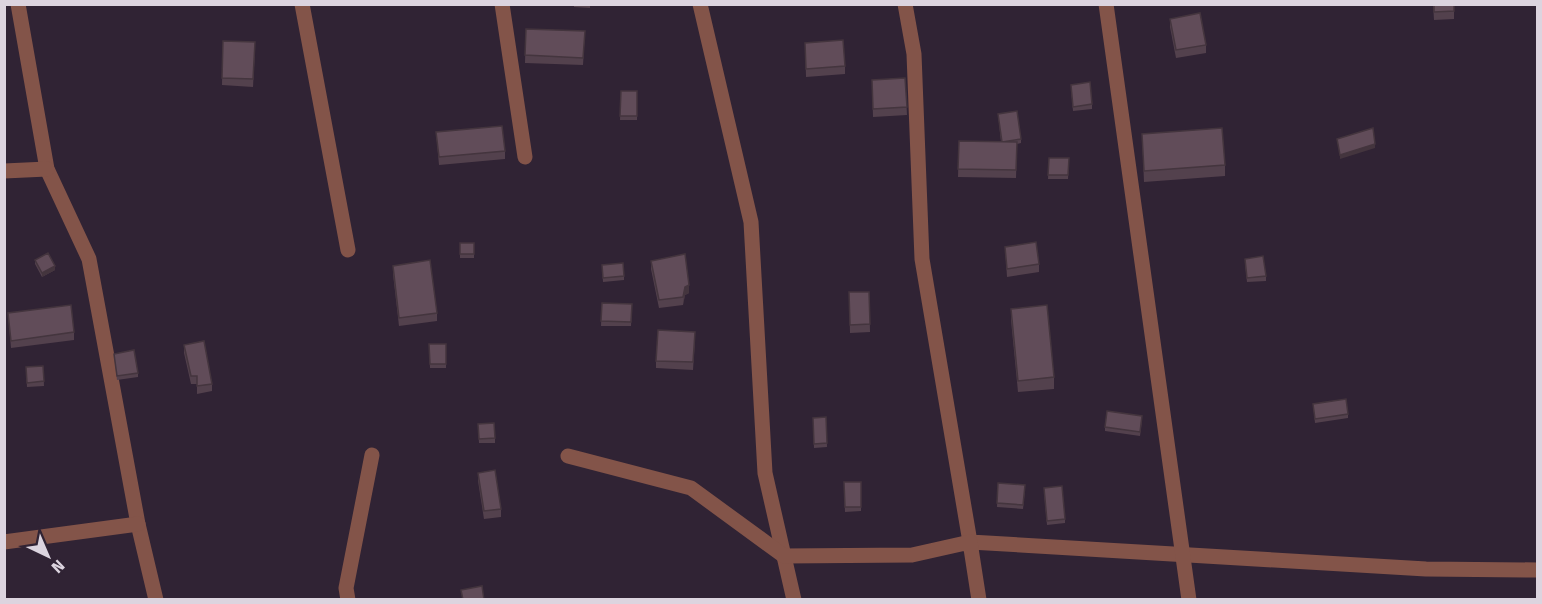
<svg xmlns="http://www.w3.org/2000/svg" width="1542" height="604" viewBox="0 0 1542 604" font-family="'Fira Sans',sans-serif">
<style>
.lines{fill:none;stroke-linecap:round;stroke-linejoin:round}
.minor{stroke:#835449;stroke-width:15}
.wall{fill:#53414d}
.shaded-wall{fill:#44353e}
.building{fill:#614c59;stroke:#44353e;stroke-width:1.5}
</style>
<rect width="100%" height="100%" fill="#302334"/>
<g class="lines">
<g class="minor">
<path d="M18 4 47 169 89 259 138 524 156 600"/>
<path d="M302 4 348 250"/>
<path d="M502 4 525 157"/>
<path d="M700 4 751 222 765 473 794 600"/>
<path d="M905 4 914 54 922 259 970 542 1426 569 1538 570"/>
<path d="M1106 4 1189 600"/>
<path d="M4 171 47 169"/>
<path d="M568 456 691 488 784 556 912 555 970 542 979 600"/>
<path d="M4 542 138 524"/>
<path d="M348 600 346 588 372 455"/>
</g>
</g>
<g class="wall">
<path d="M574 4H590V8L574 7Z"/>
<path d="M1433 4H1454V19L1434 20Z"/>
<path d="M1170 19 1206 45V53L1176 58 1170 27Z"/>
<path d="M526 29 585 31 583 65 525 63Z"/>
<path d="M223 41 255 50 253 87 222 85Z"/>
<path d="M805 43 845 66V74L806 77Z"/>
<path d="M905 78 907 115 873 117 872 80Z"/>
<path d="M1071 89 1092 104V109L1073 111Z"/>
<path d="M621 91H637V120H620Z"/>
<path d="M998 114 1021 139V143L1017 144 1016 178 958 177 959 141 1001 142Z"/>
<path d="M436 132 505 151V159L439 165Z"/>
<path d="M1142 134 1225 165V176L1144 182Z"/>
<path d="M1049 158H1069L1068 179H1048Z"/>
<rect x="460" y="243" width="14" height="15"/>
<path d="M1005 247 1039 264V272L1007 277Z"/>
<path d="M35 260 55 270 42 277 35 264Z"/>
<path d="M651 261 689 293 685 295 683 305 659 308 651 269Z"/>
<path d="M1245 263 1266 276V281L1247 282Z"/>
<path d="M602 265 624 276V280L603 282Z"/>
<path d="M393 266 437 313V321L399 326 393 274Z"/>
<path d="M849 292H869L870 332 850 333Z"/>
<path d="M602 303 632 304 631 326H601Z"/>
<path d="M1011 309 1054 377V389L1018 392 1011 320Z"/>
<path d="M8 313 74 332V340L11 348Z"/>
<path d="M695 340 693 370 656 368V361Z"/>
<path d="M429 344H446V368H430Z"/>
<path d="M184 345 212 384V391L197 394V384H191L184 353Z"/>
<path d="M114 354 138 373V377L117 380Z"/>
<path d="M43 366 44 386 27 387 26 367Z"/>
<path d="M1313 404 1348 414V418L1315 423Z"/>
<path d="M826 417 827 447 814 448 813 418Z"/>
<path d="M1142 420 1140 436 1105 431V427Z"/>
<path d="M478 424 495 438V443H479Z"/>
<path d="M478 473 501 509V517L484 519 478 481Z"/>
<path d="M844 482H861V511L845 512Z"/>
<path d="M998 483 1025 489 1023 509 997 507Z"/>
<path d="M1044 492 1065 519V523L1047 525Z"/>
</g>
<g class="shaded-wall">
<path d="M1375 144V148L1340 159V155Z"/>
<path d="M55 266V270L42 277V273Z"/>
<path d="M689 285V293L685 295 683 305 685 287Z"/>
</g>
<g class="building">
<path d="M1434 4H1454V11L1434 12Z"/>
<path d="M1200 13 1206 45 1176 50 1170 19Z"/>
<path d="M526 29 585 31 583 58 525 55Z"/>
<path d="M843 40 845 66 806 69 805 43Z"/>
<path d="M223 41 255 42 253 79 222 78Z"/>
<path d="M905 78 907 107 873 109 872 80Z"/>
<path d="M1090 82 1092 104 1073 107 1071 85Z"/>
<path d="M621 91H637V116H620Z"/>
<path d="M1017 111 1021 139 1002 142 998 114Z"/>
<path d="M502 126 505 151 439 157 436 132Z"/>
<path d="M1222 128 1225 165 1144 171 1142 134Z"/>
<path d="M1373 128 1375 144 1340 155 1337 139Z"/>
<path d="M959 141 1017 142 1016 170 958 169Z"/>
<path d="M1049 158H1069L1068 175H1048Z"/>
<path d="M1036 242 1039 264 1007 269 1005 247Z"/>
<rect x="460" y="243" width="14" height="11"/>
<path d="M48 253 55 266 42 273 35 260Z"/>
<path d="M685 254 689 285 685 287 683 297 659 300 651 261Z"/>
<path d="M1263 256 1266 276 1247 278 1245 259Z"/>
<path d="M430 260 437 313 399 318 393 266Z"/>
<path d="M623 263 624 276 603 278 602 265Z"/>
<path d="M849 292H869L870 324 850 325Z"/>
<path d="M602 303 632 304 631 322 601 321Z"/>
<path d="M71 305 74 332 11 341 8 313Z"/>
<path d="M1047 305 1054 377 1018 381 1011 309Z"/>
<path d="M658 330 695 332 693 362 656 361Z"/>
<path d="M204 341 212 384 197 386V376H191L184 345Z"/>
<path d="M429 344H446V364H430Z"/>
<path d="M134 350 138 373 117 376 114 354Z"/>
<path d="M43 366 44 381 27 383 26 367Z"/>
<path d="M1346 399 1348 414 1315 419 1313 404Z"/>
<path d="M1107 411 1142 416 1140 432 1105 427Z"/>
<path d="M826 417 827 443 814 444 813 418Z"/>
<path d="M494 423 495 438 479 439 478 424Z"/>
<path d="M495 470 501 509 484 511 478 473Z"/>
<path d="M844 482H861V507H845Z"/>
<path d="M998 483 1025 485 1023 505 997 503Z"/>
<path d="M1062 486 1065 519 1047 521 1044 488Z"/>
<path d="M482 586 484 600H463L461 590Z"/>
</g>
<rect width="1542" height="604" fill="none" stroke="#dcd4df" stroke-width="12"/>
<g transform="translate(48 556) rotate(136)" stroke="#302334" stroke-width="4.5" paint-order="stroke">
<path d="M0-4.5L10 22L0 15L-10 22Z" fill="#dcd4df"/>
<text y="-9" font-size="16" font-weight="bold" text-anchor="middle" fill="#dcd4df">N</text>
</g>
</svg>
